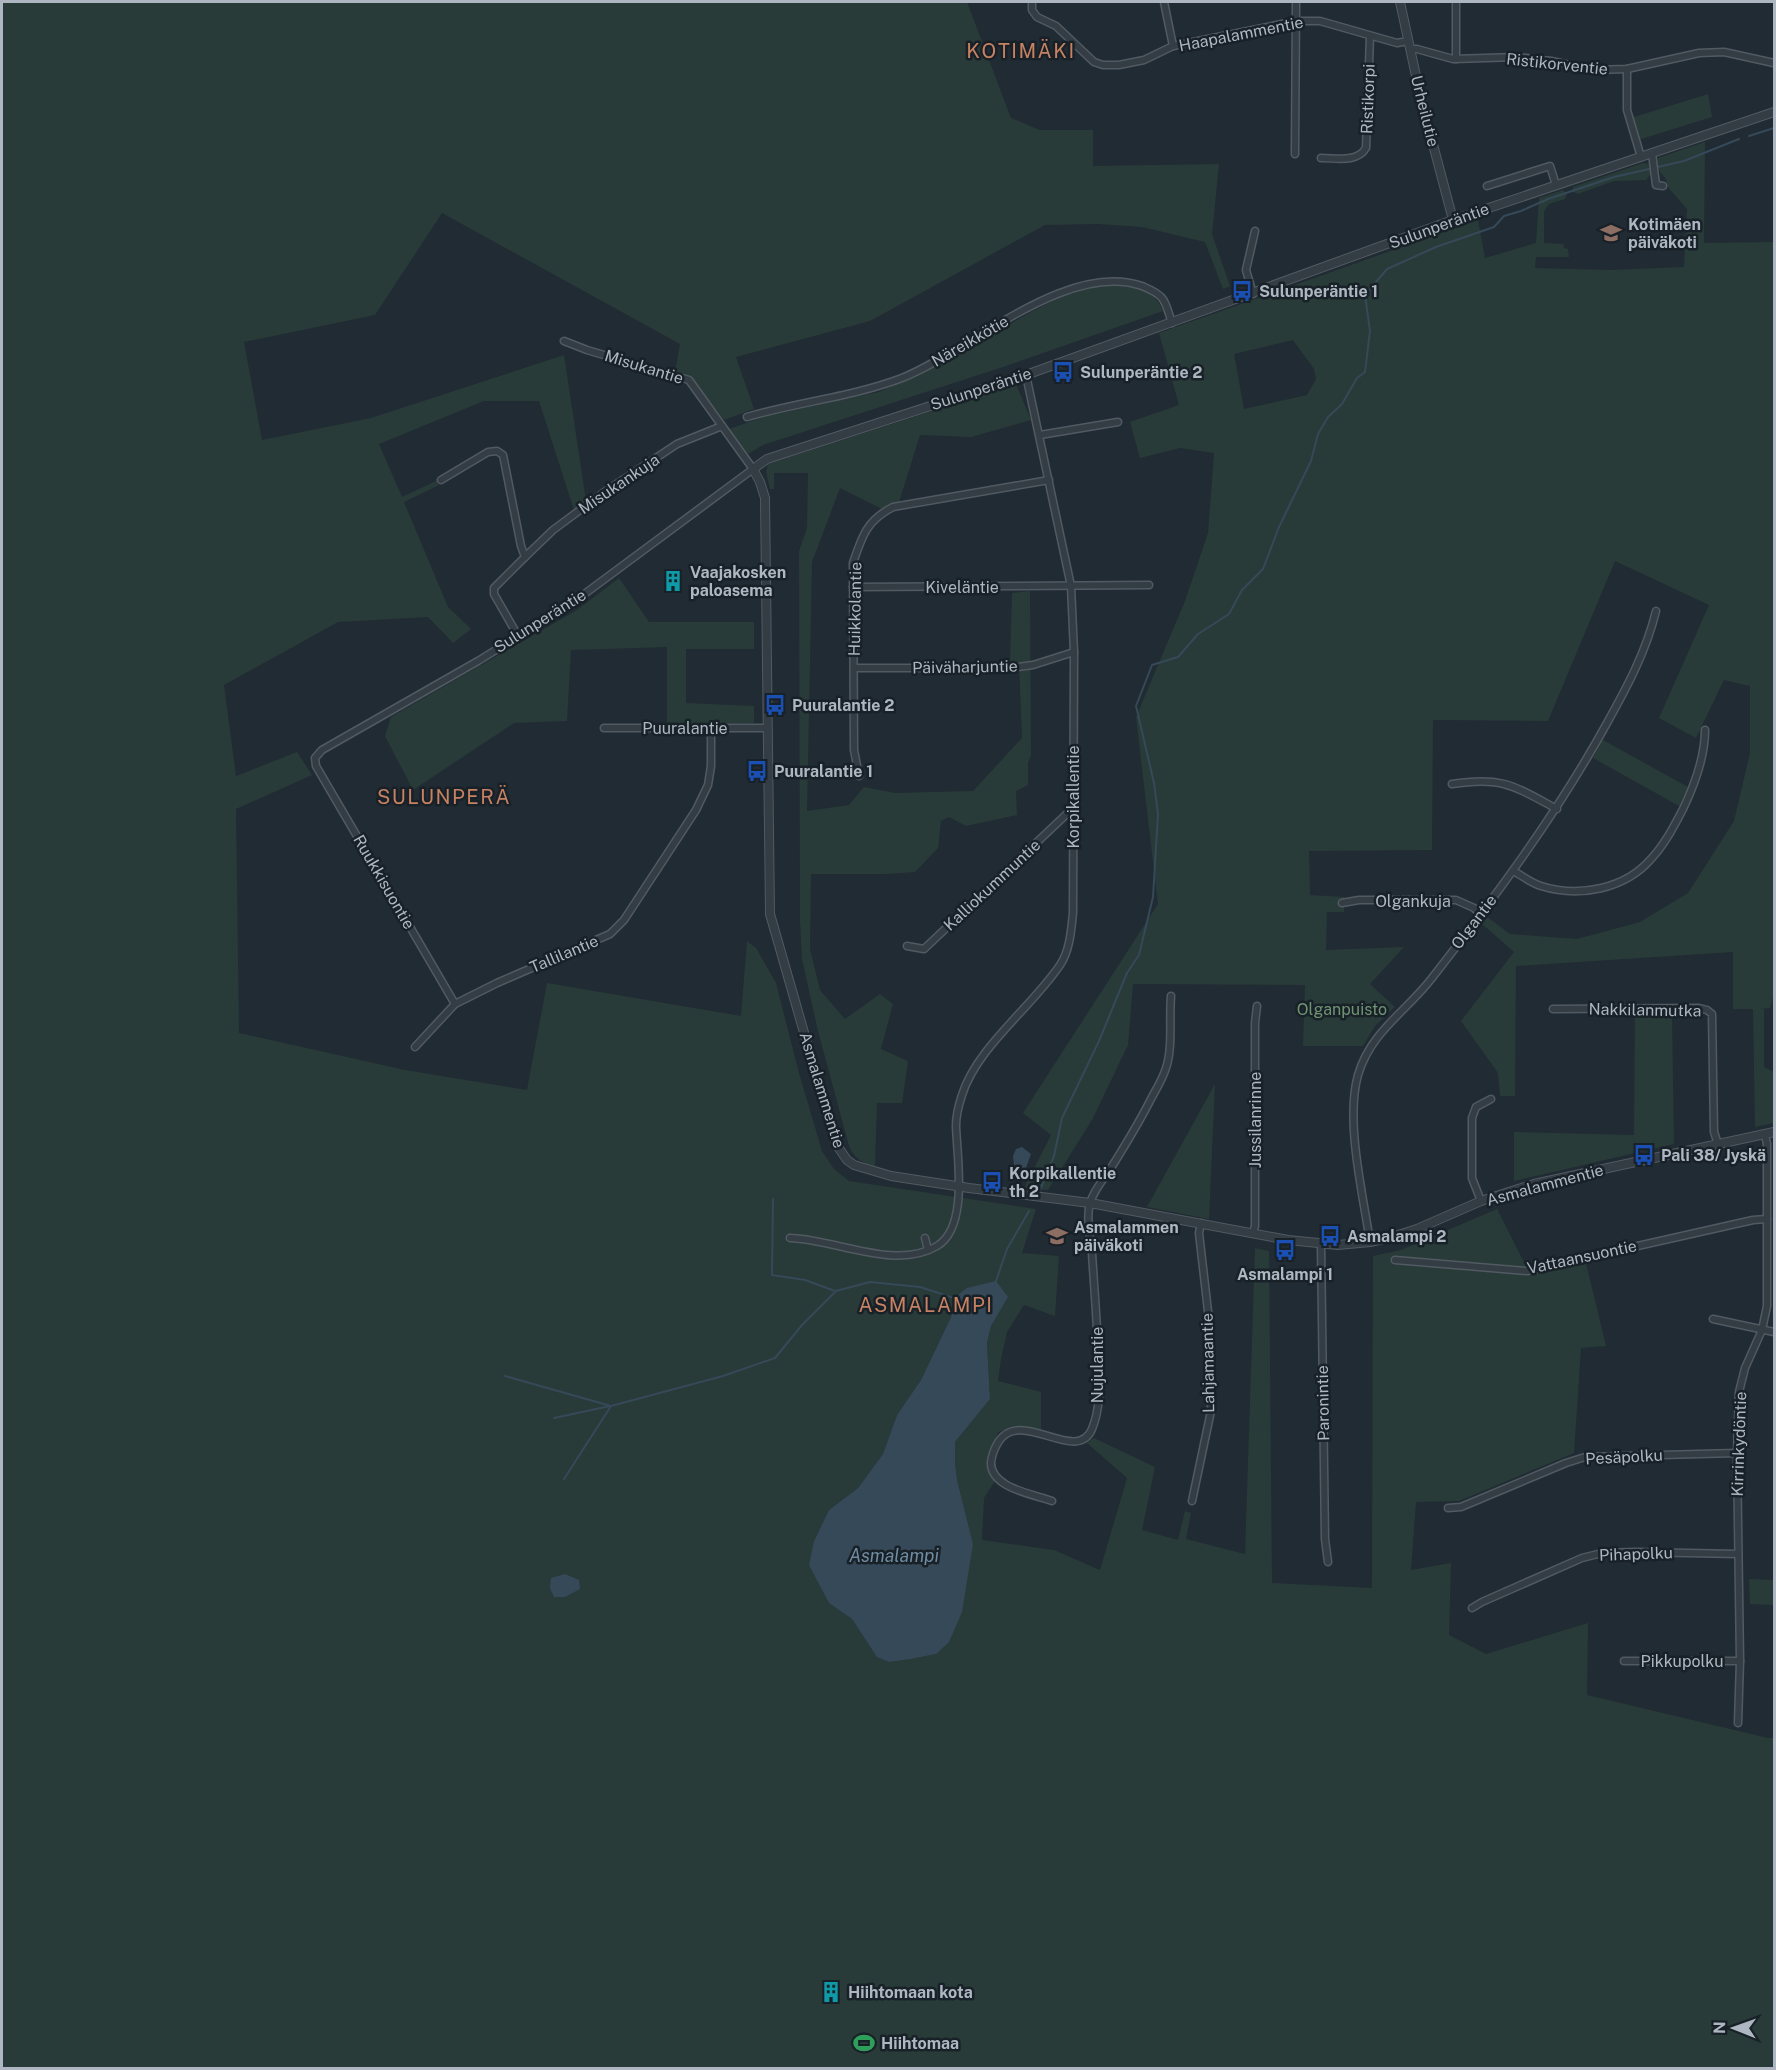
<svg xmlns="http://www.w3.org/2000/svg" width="1776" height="2070" viewBox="0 0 1776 2070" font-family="'Public Sans',sans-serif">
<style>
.green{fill:#283b38;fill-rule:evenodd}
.water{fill:#364959}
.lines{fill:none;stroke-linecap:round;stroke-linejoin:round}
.stream{stroke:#364959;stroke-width:2}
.minor-casing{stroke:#515a62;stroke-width:9}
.tertiary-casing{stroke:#515a62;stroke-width:10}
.minor{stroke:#343c44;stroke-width:6}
.tertiary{stroke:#343c44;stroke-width:8}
.labels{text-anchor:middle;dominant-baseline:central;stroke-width:5;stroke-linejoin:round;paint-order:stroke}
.street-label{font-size:16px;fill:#aeb7c1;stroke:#192128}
.poi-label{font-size:16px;font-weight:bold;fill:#aeb7c1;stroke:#192128;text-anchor:start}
.park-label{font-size:16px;fill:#709473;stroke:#192128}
.water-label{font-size:18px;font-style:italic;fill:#708ca2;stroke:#192128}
.quarter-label{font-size:20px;letter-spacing:1.5px;fill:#c78263;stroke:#192128}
</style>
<rect width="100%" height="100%" fill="#212b33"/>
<g class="green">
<path d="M2 2H967L1011 118 1040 130H1093V166L1219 164 1212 234 1230 286 1223 289 1205 242 1142 227 1098 224 1045 225 870 321 736 357 754 409 724 420 690 376 675 372 680 344 442 213 375 315 244 342 262 440 371 418 564 355 586 501 574 510 539 401H484L379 444 402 497 436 481 439 485 404 502 448 607 471 629 453 643 428 617 338 622 224 685 236 776 297 752 312 775 236 809 239 1033 405 1070 527 1090 547 983 741 1016 747 941 756 948 776 983 799 1073 822 1151 834 1169 849 1181 1036 1209 1022 1253 1059 1256 1055 1316 1024 1305 1007 1332 1001 1359 998 1381 1041 1392V1431L1019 1427 998 1432 988 1461 995 1481 984 1498 982 1540 1054 1550 1100 1570 1127 1478 1087 1443 1094 1438 1155 1467 1142 1530 1178 1540 1185 1511 1191 1513 1186 1539 1245 1554 1255 1248 1269 1251 1272 1583 1372 1588 1373 1256 1401 1250 1497 1209 1529 1272 1585 1259 1606 1346 1581 1348 1574 1453 1459 1501 1416 1502 1411 1570 1451 1563 1449 1635 1486 1654 1588 1623 1587 1695 1768 1738H1774V2068H2ZM1007 1297 991 1326 987 1343 990 1399 955 1442V1462L957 1480 973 1544 936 1654 911 1659 889 1662 878 1657 852 1619 829 1603 818 1580 814 1541 829 1510 858 1488 883 1454 897 1415 921 1380 951 1317 954 1298Z"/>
<path d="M1708 94 1712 117 1638 140 1631 118Z"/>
<path d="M1705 142 1704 243 1774 242V994L1770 1008 1760 1009H1764V1067L1774 1072V1123L1755 1127 1753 1009H1733V952L1516 966 1515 1096H1500L1498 1073 1461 1021 1514 952 1481 923 1486 916 1510 934 1577 939 1640 922 1688 893 1734 821 1750 753V686L1724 680 1696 738 1659 718 1709 605 1615 561 1548 721 1433 720 1432 850 1309 851 1310 895 1344 897V912H1327L1326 950 1404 947 1370 984 1395 1007 1375 1026 1363 1046H1303L1305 985 1133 984 1128 1045 1092 1120 1048 1190 1024 1188 1051 1135 1023 1113 1158 904 1136 717 1185 601 1208 533 1214 453 1180 448 1140 458 1130 422 1179 405 1159 333 1478 220 1485 258 1536 243 1539 198 1563 190 1567 194 1565 199 1549 204 1544 211V243L1563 244 1564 248 1568 249 1569 257H1536L1535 268 1611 270 1684 267 1687 209 1667 186 1666 179C1659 172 1657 167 1658 158ZM1293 340 1314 369 1316 379 1307 395 1244 409 1234 354Z"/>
<path d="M1643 163 1649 164 1651 174 1646 180 1614 181 1578 194 1573 192V187Z"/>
<path d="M1106 285C1127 286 1154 287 1163 311L1003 367 763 445 748 454 729 429 769 415 879 392 919 375 1033 311 1071 292Z"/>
<path d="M1016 384 1031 420 971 437 920 435 899 502 882 509 840 488 812 562 807 811 849 805 864 787 895 793 973 791 1022 738 1019 662H1010L1012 593 1030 591 1031 755 1028 763V785L1016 791 1017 815 966 826 949 817 941 821 938 848 915 872 885 874H811L810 949 820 990 845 1019 880 994 893 1004 881 1049 908 1061 902 1103H877L875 1166C861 1162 855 1159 849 1146L818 1031 802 959 800 920 799 551 807 528 808 473H774V489H770L766 472 768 464Z"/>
<path d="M619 578 649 622H754V649H686V703L754 706V723L667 724V647L571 650 567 721 514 723 413 790 385 736 391 717 577 610Z"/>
<path d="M1603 740 1688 787 1679 806 1593 758Z"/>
<path d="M1635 1015H1672L1674 1144 1514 1181V1132L1634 1135Z"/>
<path d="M1215 1084 1209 1219 1147 1207Z"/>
<path d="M1749 1579 1774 1580V1605L1750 1604Z"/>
</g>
<g class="water">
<path d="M1022 1147 1031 1154 1026 1168 1020 1171 1014 1165 1013 1156 1016 1149Z"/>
<path d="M996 1281 1008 1297 991 1326 987 1343 990 1399 955 1442V1462L957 1480 973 1544 962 1612 949 1642 936 1654 911 1659 889 1662 877 1657 852 1619 829 1603 809 1565 814 1541 829 1510 858 1488 883 1454 897 1415 921 1380 951 1317 954 1298 967 1288Z"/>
<path d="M565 1574 579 1580 580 1589 565 1597H554L550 1588 551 1578Z"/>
</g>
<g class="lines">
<g class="stream">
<path d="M1749 136 1774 128"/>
<path d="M1040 1190 1054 1156 1062 1118 1099 1041 1127 973 1139 955 1153 897 1158 814 1154 783 1136 706 1152 665 1178 657 1198 634 1229 614 1242 590 1263 569 1279 527 1311 461 1318 434 1328 417 1342 404 1357 378 1365 372 1370 331 1365 295 1387 269 1436 247 1494 227 1504 216 1521 211 1548 199 1614 177 1684 161 1739 139"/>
<path d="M773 1199 772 1275 805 1280 835 1291"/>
<path d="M996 1281 1007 1249 1029 1211"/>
<path d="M505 1376 611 1406"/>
<path d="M554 1418 610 1406"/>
<path d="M564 1479 611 1406 723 1376 775 1358 802 1325 836 1291 870 1282 920 1287 954 1298"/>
</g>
<defs>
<g id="minor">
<path d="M1032 2V10L1037 17 1056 26 1094 62 1103 65H1119L1144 60 1173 46 1297 21H1320L1397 43 1408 41"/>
<path d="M1164 2 1173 46"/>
<path d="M1410 49H1417L1453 59 1518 57 1551 61 1594 70 1627 69 1699 53 1724 52 1774 63"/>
<path d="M1456 59V2"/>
<path d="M1627 69V110L1641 157"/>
<path d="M1652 153 1656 185 1663 186"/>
<path d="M1295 154 1296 2"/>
<path d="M1321 158C1336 158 1357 163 1366 148L1370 36"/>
<path d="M1487 186 1550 166 1556 185"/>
<path d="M1253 294 1246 270 1255 231"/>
<path d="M747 417C798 402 852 397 902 378 970 351 1067 260 1142 286 1149 289 1157 292 1162 298 1167 304 1169 315 1172 323"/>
<path d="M1040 435 1118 422"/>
<path d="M441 480 488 452 497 451 503 455 521 546 525 557 494 588V594L518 636"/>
<path d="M525 557 553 530 603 493 677 444 722 426"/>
<path d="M853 587 1149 585"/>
<path d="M854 668H1010L1033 665 1074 652"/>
<path d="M604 728H767"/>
<path d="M859 776 854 750 853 563C862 536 867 520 893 507L1049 480"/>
<path d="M1452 784C1502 776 1514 786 1557 809"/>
<path d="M1513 871C1523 876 1531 883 1541 886 1579 898 1625 889 1651 859 1665 844 1674 826 1683 809 1695 784 1705 757 1705 730"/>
<path d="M1342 903 1359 900H1456L1474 908 1480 914"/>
<path d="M907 946 924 949 1072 809"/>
<path d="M455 1004 316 766 315 758 322 750 478 661 575 601 753 469 689 380 587 350 564 341"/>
<path d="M1553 1009 1699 1008 1707 1010 1712 1014 1714 1132 1718 1144"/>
<path d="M415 1047 455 1004 497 983 610 934 624 920 696 810 708 785 711 766V728"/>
<path d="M1481 1201 1472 1178V1118L1476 1107 1491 1099"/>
<path d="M1253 1233 1255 1226V1023L1257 1006"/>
<path d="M790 1238C835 1239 895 1271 937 1246 969 1227 957 1157 956 1126 956 1116 959 1104 962 1095 977 1047 1032 1007 1060 965 1070 950 1071 931 1073 913L1074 652 1071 586 1026 375"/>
<path d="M925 1238 928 1250"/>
<path d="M1370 1242C1363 1194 1345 1121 1358 1075 1371 1031 1406 1012 1432 978 1495 897 1557 814 1607 723 1627 687 1646 652 1656 611"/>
<path d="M1321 1244 1325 1539 1328 1562"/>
<path d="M1395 1260 1527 1271 1753 1220 1767 1219"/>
<path d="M1713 1319 1774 1332"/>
<path d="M1052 1501C1033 1494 990 1488 991 1462 992 1455 995 1447 999 1441 1022 1408 1077 1465 1092 1429 1102 1405 1099 1378 1098 1353 1097 1319 1094 1286 1092 1253 1090 1237 1086 1218 1090 1203 1094 1190 1104 1178 1111 1168 1126 1144 1140 1121 1152 1097 1157 1088 1163 1078 1166 1068 1173 1048 1169 1019 1171 996"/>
<path d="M1192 1501 1211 1411 1209 1320 1199 1233 1201 1223"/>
<path d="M1448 1508 1461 1507 1566 1463 1585 1457 1737 1453"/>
<path d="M1472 1608 1482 1602 1582 1558 1602 1553 1636 1552 1738 1554"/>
<path d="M1624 1661H1740"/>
<path d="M1738 1723 1740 1661 1737 1453 1739 1392 1745 1368 1762 1330 1767 1306V1144L1765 1135"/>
</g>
<g id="tertiary">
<path d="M1400 2 1421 99 1453 220"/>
<path d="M1774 112 1453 220 1026 375 767 459 753 469 760 482 765 498 770 914 836 1144 847 1160 854 1165 891 1176 969 1188 1090 1203 1288 1240 1338 1245 1370 1242 1392 1237 1417 1229 1481 1201 1534 1184 1774 1132"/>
</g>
</defs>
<use href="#minor" class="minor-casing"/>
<use href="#tertiary" class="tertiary-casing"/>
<use href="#minor" class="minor"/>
<use href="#tertiary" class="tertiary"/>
</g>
<defs>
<symbol id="school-bare" viewBox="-9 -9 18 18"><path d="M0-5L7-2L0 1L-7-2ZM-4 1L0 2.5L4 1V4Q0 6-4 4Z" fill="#8d6e63" stroke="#192128" stroke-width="2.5" paint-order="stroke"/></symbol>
<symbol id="bus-bare" viewBox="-9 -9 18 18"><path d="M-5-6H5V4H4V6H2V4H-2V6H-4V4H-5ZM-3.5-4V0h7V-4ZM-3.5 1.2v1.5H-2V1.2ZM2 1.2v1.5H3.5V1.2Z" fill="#1a4fb4" stroke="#192128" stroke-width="2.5" paint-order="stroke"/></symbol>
<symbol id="building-bare" viewBox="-9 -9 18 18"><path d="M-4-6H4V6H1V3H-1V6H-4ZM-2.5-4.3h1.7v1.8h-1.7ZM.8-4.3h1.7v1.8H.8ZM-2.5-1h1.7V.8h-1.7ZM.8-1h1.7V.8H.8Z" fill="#0f9aa8" stroke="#192128" stroke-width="2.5" paint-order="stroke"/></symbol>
<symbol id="stadium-bare" viewBox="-9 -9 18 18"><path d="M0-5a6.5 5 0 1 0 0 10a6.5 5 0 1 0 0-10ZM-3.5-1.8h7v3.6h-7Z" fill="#2e9e5b" stroke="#192128" stroke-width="2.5" paint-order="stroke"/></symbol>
</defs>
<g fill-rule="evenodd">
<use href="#school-bare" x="1596" y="218" width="30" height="30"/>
<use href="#bus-bare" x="1227" y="276" width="30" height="30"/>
<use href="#bus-bare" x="1048" y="357" width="30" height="30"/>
<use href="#building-bare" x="658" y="566" width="30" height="30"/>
<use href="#bus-bare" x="760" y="690" width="30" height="30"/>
<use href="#bus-bare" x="742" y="756" width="30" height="30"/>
<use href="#bus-bare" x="1629" y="1140" width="30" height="30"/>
<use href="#bus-bare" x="977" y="1167" width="30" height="30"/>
<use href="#school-bare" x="1042" y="1221" width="30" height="30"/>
<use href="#bus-bare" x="1315" y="1221" width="30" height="30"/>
<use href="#bus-bare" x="1270" y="1235" width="30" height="30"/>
<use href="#building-bare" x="816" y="1977" width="30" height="30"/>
<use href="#stadium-bare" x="849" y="2028" width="30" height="30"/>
</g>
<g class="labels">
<g class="street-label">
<text transform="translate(1241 34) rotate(-11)">Haapalammentie</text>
<text transform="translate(1557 64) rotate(6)">Ristikorventie</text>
<text transform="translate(1368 99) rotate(-88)">Ristikorpi</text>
<text transform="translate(1425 111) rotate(76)">Urheilutie</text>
<text transform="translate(1439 226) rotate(-20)">Sulunperäntie</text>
<text transform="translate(970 341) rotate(-30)">Näreikkötie</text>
<text transform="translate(644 367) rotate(17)">Misukantie</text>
<text transform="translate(981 389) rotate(-18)">Sulunperäntie</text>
<text transform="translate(619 484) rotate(-34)">Misukankuja</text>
<text x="962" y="587">Kiveläntie</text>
<text transform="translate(855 609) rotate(-89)">Huikkolantie</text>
<text transform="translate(540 621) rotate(-32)">Sulunperäntie</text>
<text transform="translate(965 667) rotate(-1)">Päiväharjuntie</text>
<text x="685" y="728">Puuralantie</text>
<text transform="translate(1073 797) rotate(-90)">Korpikallentie</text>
<text transform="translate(384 882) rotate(60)">Ruukkisuontie</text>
<text transform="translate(992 885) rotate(-43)">Kalliokummuntie</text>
<text x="1413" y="901">Olgankuja</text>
<text transform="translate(1474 922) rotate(-53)">Olgantie</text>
<text transform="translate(564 954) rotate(-23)">Tallilantie</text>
<text transform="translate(1645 1010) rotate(1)">Nakkilanmutka</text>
<text transform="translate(822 1090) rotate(73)">Asmalammentie</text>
<text transform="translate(1255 1120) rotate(-90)">Jussilanrinne</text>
<text transform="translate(1545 1185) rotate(-15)">Asmalammentie</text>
<text transform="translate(1582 1257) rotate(-12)">Vattaansuontie</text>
<text transform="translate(1208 1363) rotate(-91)">Lahjamaantie</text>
<text transform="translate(1097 1365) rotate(-90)">Nujulantie</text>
<text transform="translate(1323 1403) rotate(-91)">Paronintie</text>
<text transform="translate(1739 1444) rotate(-88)">Kirrinkydöntie</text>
<text transform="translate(1624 1457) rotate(-3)">Pesäpolku</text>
<text transform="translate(1636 1554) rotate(-2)">Pihapolku</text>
<text x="1682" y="1661">Pikkupolku</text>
</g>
<g class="poi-label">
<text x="1628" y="224">Kotimäen<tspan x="1628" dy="18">päiväkoti</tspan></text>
<text x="1259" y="291">Sulunperäntie 1</text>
<text x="1080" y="372">Sulunperäntie 2</text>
<text x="690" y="572">Vaajakosken<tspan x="690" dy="18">paloasema</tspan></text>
<text x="792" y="705">Puuralantie 2</text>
<text x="774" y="771">Puuralantie 1</text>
<text x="1661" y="1155">Pali 38/ Jyskä</text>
<text x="1009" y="1173">Korpikallentie<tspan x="1009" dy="18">th 2</tspan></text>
<text x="1074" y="1227">Asmalammen<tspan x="1074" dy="18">päiväkoti</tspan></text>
<text x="1347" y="1236">Asmalampi 2</text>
<text x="1285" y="1274" text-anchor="middle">Asmalampi 1</text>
<text x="848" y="1992">Hiihtomaan kota</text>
<text x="881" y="2043">Hiihtomaa</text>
</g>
<g class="park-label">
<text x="1342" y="1009">Olganpuisto</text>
</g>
<g class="water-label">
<text x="894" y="1555">Asmalampi</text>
</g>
<g class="quarter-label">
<text x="1021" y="51">KOTIMÄKI</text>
<text x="444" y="797">SULUNPERÄ</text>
<text x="926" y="1305">ASMALAMPI</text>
</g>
</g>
<rect width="1776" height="2070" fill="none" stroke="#aeb7c1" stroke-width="6"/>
<g transform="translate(1734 2028) rotate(271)" stroke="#192128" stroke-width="4.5" paint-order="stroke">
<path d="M0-4.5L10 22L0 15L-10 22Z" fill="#aeb7c1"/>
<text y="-9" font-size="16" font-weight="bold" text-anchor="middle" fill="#aeb7c1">N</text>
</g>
</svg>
